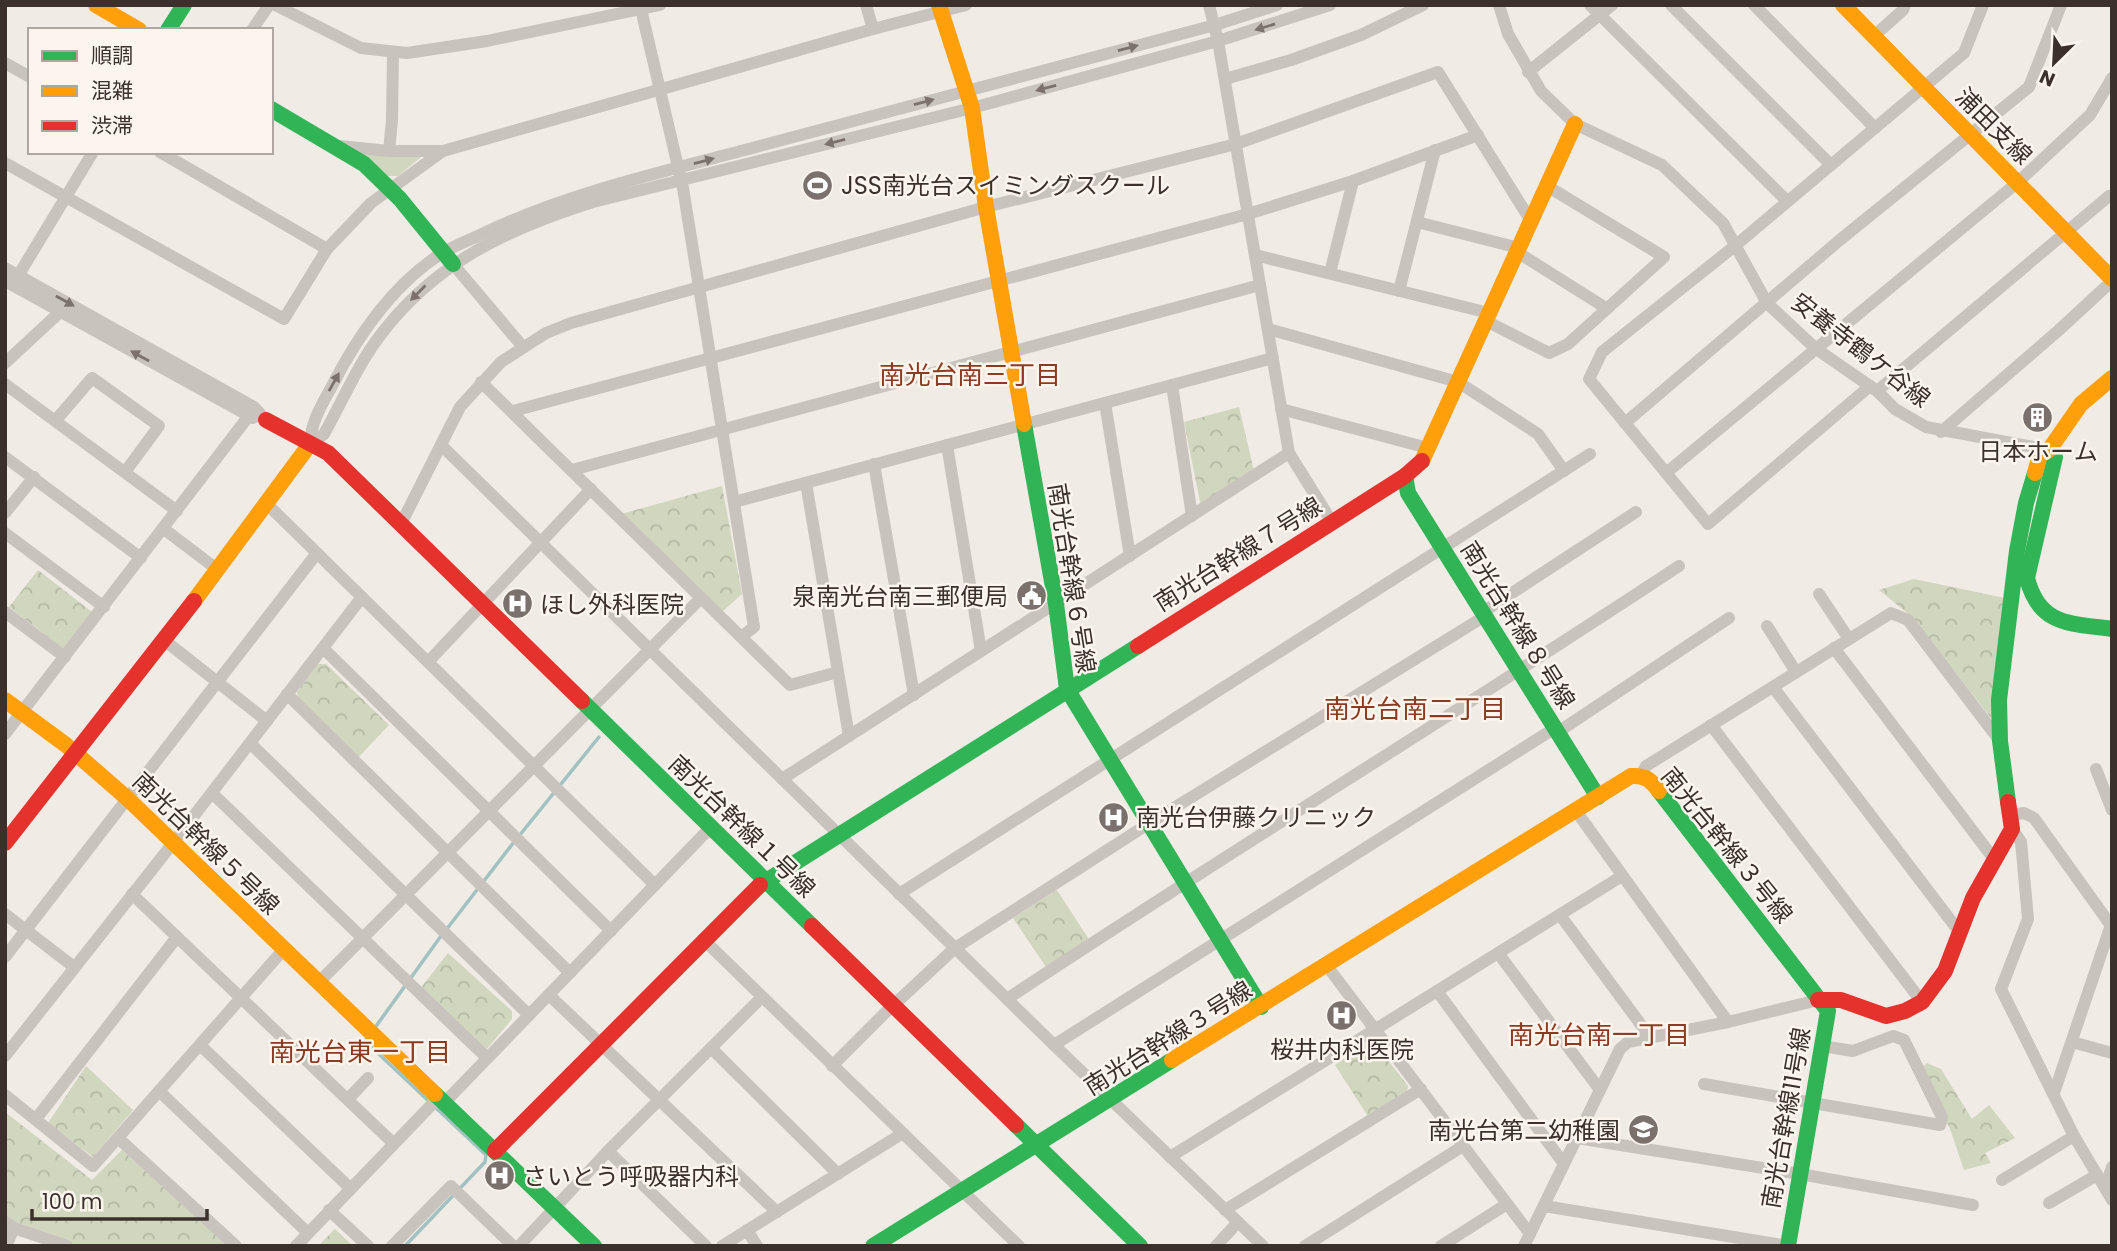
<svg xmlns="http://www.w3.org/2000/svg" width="2117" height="1251" viewBox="0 0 2117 1251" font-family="Poppins,'Noto Sans JP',sans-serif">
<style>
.green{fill:#d1d6bf}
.forest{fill:url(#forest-crowns)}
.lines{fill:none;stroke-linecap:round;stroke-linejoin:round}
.stream{stroke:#a1c2c1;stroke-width:3.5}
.street{stroke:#c9c3be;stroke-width:12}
.fast{stroke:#30b455;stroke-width:16}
.slow{stroke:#ff9f0a;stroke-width:16}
.jam{stroke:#e5322d;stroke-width:16}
.oneway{fill:#7b726d}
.labels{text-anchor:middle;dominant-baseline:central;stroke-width:5;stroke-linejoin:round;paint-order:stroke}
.street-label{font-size:24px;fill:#3b302b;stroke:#fbf5ee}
.poi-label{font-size:24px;fill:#3b302b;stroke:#fbf5ee;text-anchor:start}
.neighbourhood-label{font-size:26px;fill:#8c3b22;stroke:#fbf5ee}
</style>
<defs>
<pattern id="forest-crowns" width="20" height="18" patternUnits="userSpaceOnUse" patternTransform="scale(1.75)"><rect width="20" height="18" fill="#d1d6bf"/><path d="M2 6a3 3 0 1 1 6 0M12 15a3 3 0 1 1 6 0" fill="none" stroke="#b4b8a4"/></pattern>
</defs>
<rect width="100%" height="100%" fill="#f0ebe5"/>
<path class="green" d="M360 151 426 153 398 176H386Z"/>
<g class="forest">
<path d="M1239 407 1254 471 1201 507 1184 422Z"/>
<path d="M722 486 742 594 721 613 621 514Z"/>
<path d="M38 570 92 612 64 649 9 607Z"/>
<path d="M1914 579 2005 598 1991 718 1912 617 1879 590Z"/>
<path d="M318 664H326L389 725 357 759 299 702 297 692Z"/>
<path d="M1057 890 1090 941 1048 970 1013 918Z"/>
<path d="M448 953 512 1011V1019L486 1050 420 989Z"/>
<path d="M1366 1043 1377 1046 1408 1086 1407 1094 1369 1118 1335 1065Z"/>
<path d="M1927 1063 1941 1069 1972 1119 1989 1105 2015 1138 1985 1153 1991 1163 1964 1170 1950 1129 1921 1068Z"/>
<path d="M86 1066 133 1110 93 1157 48 1123Z"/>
<path d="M5 1112 92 1180 122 1150 229 1246H79L5 1218Z"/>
<path d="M335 1229 353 1246H318Z"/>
</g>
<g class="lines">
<g class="stream">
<path d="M519 836 599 737"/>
<path d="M446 930 514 842"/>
<path d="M374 1029 441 936"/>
<path d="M369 1035 365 1041 486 1155 485 1162 405 1246"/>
</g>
<g class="street">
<path d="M275 5 361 48 407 53 487 41 660 5"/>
<path d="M640 5 683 188 754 627 741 637"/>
<path d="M866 5 873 29"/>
<path d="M1209 5 1218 41 1289 453 1332 522"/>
<path d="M1499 5 1508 34 1541 91 1575 124 1662 165 1723 223 1767 303 1815 348 1877 391 1895 409 1926 427 2049 450"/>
<path d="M1590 5 1787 201"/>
<path d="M1671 5 1831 165"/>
<path d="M1754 5 1875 128"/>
<path d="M252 30 269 5"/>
<path d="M1874 36 1903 10 1905 5"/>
<path d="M5 63 30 77"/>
<path d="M1528 72 1612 5"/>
<path d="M1225 79 1291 60 1361 35 1423 5"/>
<path d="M339 146 389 151H443"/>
<path d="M389 151 392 120 393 52"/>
<path d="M160 152 327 249"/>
<path d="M5 163 284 319 327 249 371 203 443 151 873 29 966 5"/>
<path d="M1417 222 1519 248"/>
<path d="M1517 252 1606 308"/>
<path d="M1255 255 1489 313"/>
<path d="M453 264 523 347"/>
<path d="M5 268 254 407 266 420"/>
<path d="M1330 273 1353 181"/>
<path d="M5 281 253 418"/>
<path d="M15 281 93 152"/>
<path d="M1399 291 1435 150"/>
<path d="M1486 321 1549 353 1568 344 1664 257 1547 186"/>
<path d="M1268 329 1458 382 1538 434 1564 471"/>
<path d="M5 363 60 312"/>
<path d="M481 382 790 685 838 672"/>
<path d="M5 384 177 511"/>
<path d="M1172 385 1192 516"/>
<path d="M1870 386 1708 524 1589 379 1602 352 1736 245 1964 53 1983 5"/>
<path d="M1877 391 2109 196"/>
<path d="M1105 403 1130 556"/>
<path d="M1281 409 1428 448"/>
<path d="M513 411 1248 214 1353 181 1478 135"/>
<path d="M56 420 92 378 159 426 125 472"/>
<path d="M1625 423 1841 239 2029 87 2061 5"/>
<path d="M1941 432 2059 330 2112 281"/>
<path d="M310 444 324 434C342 402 357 366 379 337 434 263 507 229 593 202L972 108 1218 41 1330 5"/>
<path d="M310 444C311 422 321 406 332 386 358 335 392 285 442 253 454 246 467 241 480 235 566 193 663 172 756 147 909 106 1062 66 1215 25L1277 5"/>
<path d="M441 445 1054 1045 1263 1246"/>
<path d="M947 445 981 651"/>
<path d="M5 457 141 558"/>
<path d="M874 464 914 695"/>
<path d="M572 470 1260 285"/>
<path d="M1666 473 2018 182 2090 115 2112 78"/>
<path d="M806 483 849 736"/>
<path d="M734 502 1273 358"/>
<path d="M267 504 655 885"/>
<path d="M5 513 34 477"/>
<path d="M401 524 460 407 501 362 546 333 571 323 986 207 1236 144 1438 72 1531 221"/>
<path d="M164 529 218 570"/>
<path d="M5 533 104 607"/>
<path d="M1819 594 1849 639"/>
<path d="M5 612 65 657"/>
<path d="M1483 612 1636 512"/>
<path d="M1767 626 1796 672"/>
<path d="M164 640 267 721"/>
<path d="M323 648 611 931"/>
<path d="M1834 648 1994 859"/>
<path d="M428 662 591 489"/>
<path d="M1773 687 1961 934"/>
<path d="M287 694 570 973"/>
<path d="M1711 725 1922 1002"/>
<path d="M1558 732 1729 618"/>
<path d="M5 734 248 417"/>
<path d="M250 743 529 1015"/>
<path d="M2096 769 2112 810"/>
<path d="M1641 775 1646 766 1891 613 1908 620 2000 741"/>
<path d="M782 779 1289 453"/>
<path d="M212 793 487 1058"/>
<path d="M1576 811 1728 1022"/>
<path d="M2011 815 2024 813 2034 818 2112 927"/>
<path d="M2012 829 2021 842 2028 919 2001 989 2074 1136 2112 1200"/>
<path d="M132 894 393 1143"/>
<path d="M899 894 1590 454"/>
<path d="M5 914 74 967"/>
<path d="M1560 915 1650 1037"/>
<path d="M703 939 1019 1246"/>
<path d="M1498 953 1600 1090"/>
<path d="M5 957 317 553"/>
<path d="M1327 966 1530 1234"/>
<path d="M319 982 701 598"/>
<path d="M1437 991 1564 1164"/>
<path d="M549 995 777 1212"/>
<path d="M1007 999C1229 852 1457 713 1679 566"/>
<path d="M2072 1042 2112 1053"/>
<path d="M200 1045 350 1188"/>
<path d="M1054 1045 1555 728"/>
<path d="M711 1048 838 1174"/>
<path d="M5 1056 173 843 362 597"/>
<path d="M832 1066 885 1013 955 948 1148 824 1485 616"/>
<path d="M1704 1084 1940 1125 1942 1117 1904 1040 1893 1036 1853 1051 1822 1046"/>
<path d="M159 1091 308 1233"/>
<path d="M2054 1093 2111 925"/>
<path d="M5 1095 93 1166 284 949"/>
<path d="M348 1099 368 1078"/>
<path d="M444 1103 711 827"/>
<path d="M36 1119 177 937"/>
<path d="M118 1138 236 1246"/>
<path d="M1577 1138 1800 1174 1973 1205"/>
<path d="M608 1151 706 1246"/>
<path d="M1170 1157 1622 876"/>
<path d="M2002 1180 2074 1136"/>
<path d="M2105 1187 2112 1167"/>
<path d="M2049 1203 2097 1175"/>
<path d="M1544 1206 1788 1246"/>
<path d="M329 1210 368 1246"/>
<path d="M1225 1210 1421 1089"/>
<path d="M5 1222 14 1228 67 1246"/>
<path d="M747 1230 757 1246"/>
<path d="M6 1246 14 1228"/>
<path d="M296 1246 439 1097"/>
<path d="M392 1246 451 1186 513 1246"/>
<path d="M519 1246 608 1151 762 997"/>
<path d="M722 1246 903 1133"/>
<path d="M1216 1246 1238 1222"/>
<path d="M1305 1246 1463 1146"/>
<path d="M1441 1246 1507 1204"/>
<path d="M1524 1246 1620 1049 1628 1042 1728 1022 1818 1000"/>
</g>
<g class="fast">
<path d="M168 30 184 5"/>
<path d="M271 109 364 164 400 199 453 264"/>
<path d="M1024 424 1056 604 1067 689 1261 1007"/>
<path d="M2049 450 2055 457 2027 578C2039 626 2070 623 2112 629"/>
<path d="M1405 476 1408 493 1598 797"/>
<path d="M582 701 812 926"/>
<path d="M1659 791 1828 1011 1788 1246"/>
<path d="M2008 802 2000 741 1999 700 2017 551 2026 503 2035 473"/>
<path d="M760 885 1138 646"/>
<path d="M435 1094 594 1246"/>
<path d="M1016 1125 1140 1246"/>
<path d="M873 1246 1172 1060"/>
</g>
<g class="slow">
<path d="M96 5 139 30"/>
<path d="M939 5 972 108 986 207 1024 424"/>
<path d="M1843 5 2112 279"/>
<path d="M1422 461 1575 124"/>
<path d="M2035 473 2040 455 2049 450 2081 404 2112 378"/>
<path d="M194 601 310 444"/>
<path d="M5 700 66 745 128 799 435 1094"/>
<path d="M1172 1060 1631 776C1645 775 1651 780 1659 791"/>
</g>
<g class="jam">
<path d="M266 420 328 453 582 701"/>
<path d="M1138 646 1405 476 1422 461"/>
<path d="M5 843 194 601"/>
<path d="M812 926 1016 1125"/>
<path d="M1818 1000H1841L1886 1016 1905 1011 1922 1002 1945 971 1973 898 2012 829 2008 802"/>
<path d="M495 1151 760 885"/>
</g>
</g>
<defs><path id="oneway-solid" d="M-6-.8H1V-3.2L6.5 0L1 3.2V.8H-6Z" transform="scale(1.75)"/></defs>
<g class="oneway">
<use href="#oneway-solid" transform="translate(1265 27) rotate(163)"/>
<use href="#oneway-solid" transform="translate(1128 48) rotate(-15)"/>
<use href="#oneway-solid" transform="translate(1046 88) rotate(165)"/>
<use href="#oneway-solid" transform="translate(924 102) rotate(-15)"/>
<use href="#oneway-solid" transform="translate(835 142) rotate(166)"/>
<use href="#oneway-solid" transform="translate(704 161) rotate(-15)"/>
<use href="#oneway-solid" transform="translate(418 293) rotate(135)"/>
<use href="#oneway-solid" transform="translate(65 301) rotate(29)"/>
<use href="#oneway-solid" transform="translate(140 356) rotate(-151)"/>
<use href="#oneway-solid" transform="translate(334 382) rotate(-61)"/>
</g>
<defs>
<symbol id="stadium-disc" viewBox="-11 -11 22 22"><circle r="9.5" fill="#7a716c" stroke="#fbf5ee"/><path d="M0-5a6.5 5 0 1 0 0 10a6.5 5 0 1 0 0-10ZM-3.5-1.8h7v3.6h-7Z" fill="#fff"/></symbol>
<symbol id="building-disc" viewBox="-11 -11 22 22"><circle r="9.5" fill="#7a716c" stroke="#fbf5ee"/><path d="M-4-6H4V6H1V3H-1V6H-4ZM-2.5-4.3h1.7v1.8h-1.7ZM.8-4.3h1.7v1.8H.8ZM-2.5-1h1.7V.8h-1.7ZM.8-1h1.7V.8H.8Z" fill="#fff"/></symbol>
<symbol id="civic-disc" viewBox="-11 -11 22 22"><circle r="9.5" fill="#7a716c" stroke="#fbf5ee"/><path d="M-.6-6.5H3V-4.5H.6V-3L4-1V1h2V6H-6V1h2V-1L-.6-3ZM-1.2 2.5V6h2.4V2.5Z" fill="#fff"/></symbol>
<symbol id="hospital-disc" viewBox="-11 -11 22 22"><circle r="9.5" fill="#7a716c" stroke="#fbf5ee"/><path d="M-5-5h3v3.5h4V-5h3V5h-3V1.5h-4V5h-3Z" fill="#fff"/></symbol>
<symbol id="school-disc" viewBox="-11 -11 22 22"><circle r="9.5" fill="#7a716c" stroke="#fbf5ee"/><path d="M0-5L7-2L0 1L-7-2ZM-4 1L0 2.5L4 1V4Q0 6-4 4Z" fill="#fff"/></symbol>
</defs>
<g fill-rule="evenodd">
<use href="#stadium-disc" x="800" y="168" width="35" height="35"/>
<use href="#building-disc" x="2020" y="400" width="35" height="35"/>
<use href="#civic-disc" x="1014" y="578" width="35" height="35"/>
<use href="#hospital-disc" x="500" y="586" width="35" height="35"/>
<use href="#hospital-disc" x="1096" y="800" width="35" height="35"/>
<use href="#hospital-disc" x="1324" y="998" width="35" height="35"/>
<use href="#school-disc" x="1626" y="1112" width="35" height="35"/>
<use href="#hospital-disc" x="482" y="1158" width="35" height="35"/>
</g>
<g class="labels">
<g class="street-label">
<text transform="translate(1994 126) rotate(45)">浦田支線</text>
<text transform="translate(1861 350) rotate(38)">安養寺鶴ケ谷線</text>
<text transform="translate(1238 554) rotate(-32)">南光台幹線７号線</text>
<text transform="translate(1072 578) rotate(81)">南光台幹線６号線</text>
<text transform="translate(1518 625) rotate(58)">南光台幹線８号線</text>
<text transform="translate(742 826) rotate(44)">南光台幹線１号線</text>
<text transform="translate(206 843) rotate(44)">南光台幹線５号線</text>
<text transform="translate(1727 845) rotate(51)">南光台幹線３号線</text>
<text transform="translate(1168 1038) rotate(-32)">南光台幹線３号線</text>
<text transform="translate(1786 1118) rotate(-80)">南光台幹線11号線</text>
</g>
<g class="poi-label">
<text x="841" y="185">JSS南光台スイミングスクール</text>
<text x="2038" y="451" text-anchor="middle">日本ホーム</text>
<text x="1008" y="596" text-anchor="end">泉南光台南三郵便局</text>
<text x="540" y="604">ほし外科医院</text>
<text x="1136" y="817">南光台伊藤クリニック</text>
<text x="1342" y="1049" text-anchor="middle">桜井内科医院</text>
<text x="1620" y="1130" text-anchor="end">南光台第二幼稚園</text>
<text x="523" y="1176">さいとう呼吸器内科</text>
</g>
<g class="neighbourhood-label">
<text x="970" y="375">南光台南三丁目</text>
<text x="1415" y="709">南光台南二丁目</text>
<text x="1599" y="1035">南光台南一丁目</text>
<text x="360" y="1052">南光台東一丁目</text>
</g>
</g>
<rect width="2117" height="1251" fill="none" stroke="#3b302b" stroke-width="14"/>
<rect x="28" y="28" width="245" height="126" fill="#fbf5ee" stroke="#aea6a0" stroke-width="2"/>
<rect x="42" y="51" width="35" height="10" fill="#30b455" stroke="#aea6a0" stroke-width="2"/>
<text x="91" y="63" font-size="21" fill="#3b302b">順調</text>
<rect x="42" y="86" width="35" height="10" fill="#ff9f0a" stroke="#aea6a0" stroke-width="2"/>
<text x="91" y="98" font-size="21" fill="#3b302b">混雑</text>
<rect x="42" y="121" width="35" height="10" fill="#e5322d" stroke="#aea6a0" stroke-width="2"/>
<text x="91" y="133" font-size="21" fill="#3b302b">渋滞</text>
<g transform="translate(2054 63) rotate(204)" stroke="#fbf5ee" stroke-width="5" paint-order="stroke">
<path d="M0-5L12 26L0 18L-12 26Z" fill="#3b302b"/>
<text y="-10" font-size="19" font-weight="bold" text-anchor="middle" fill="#3b302b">N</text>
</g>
<path d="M32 1209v10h175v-10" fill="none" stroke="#3b302b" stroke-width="3.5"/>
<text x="42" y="1209" font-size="21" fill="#3b302b" stroke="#fbf5ee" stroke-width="5" paint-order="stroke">100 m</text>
</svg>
